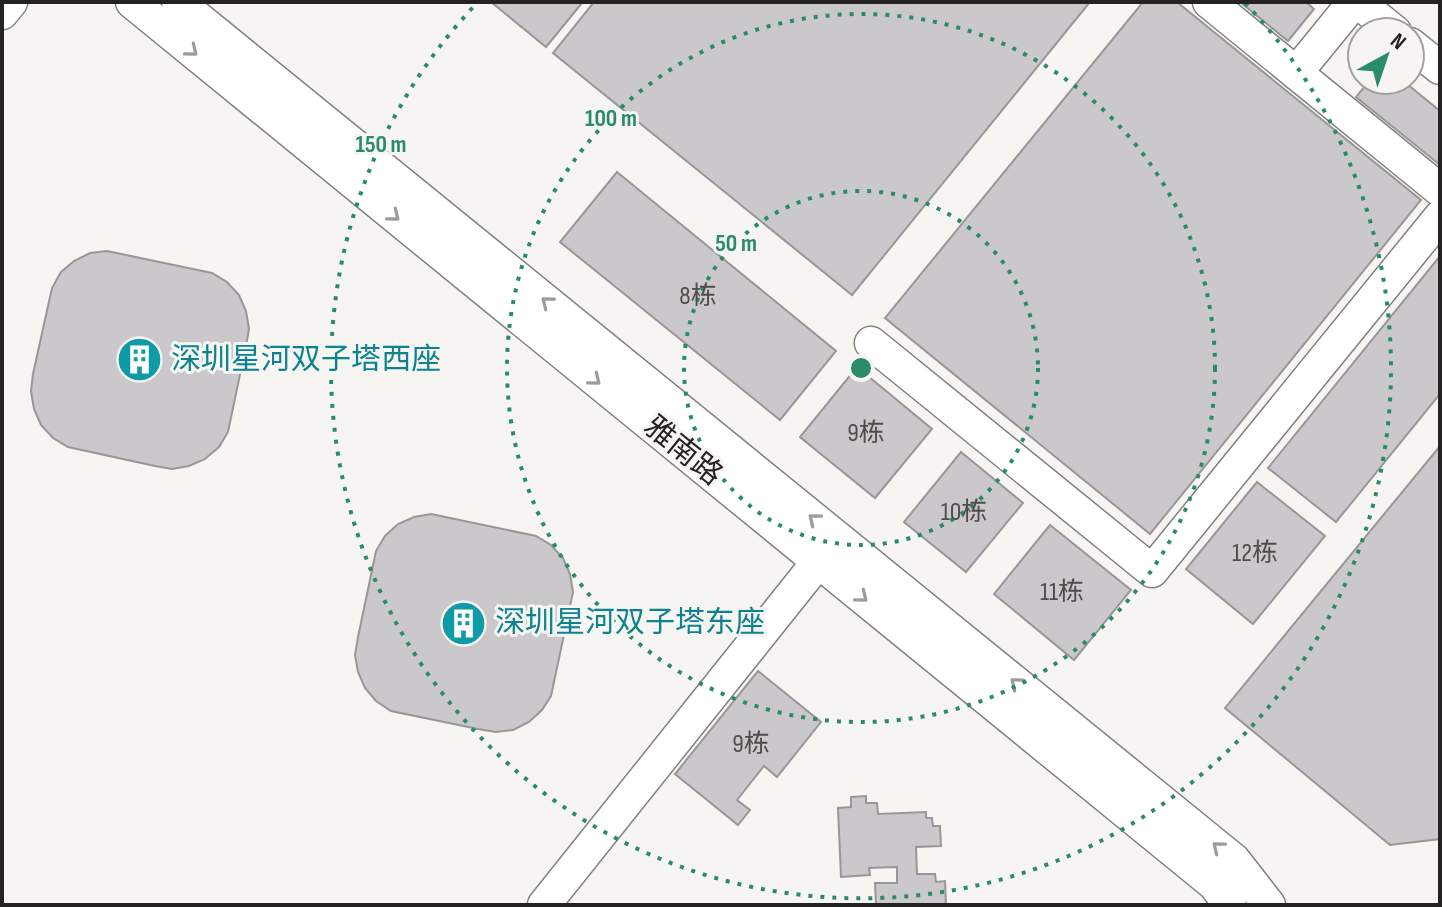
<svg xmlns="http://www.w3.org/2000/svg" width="1442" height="907" viewBox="0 0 1442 907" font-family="'Sofia Sans Condensed','Noto Sans SC',sans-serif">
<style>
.building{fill:#cac8ca;stroke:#999699;stroke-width:2}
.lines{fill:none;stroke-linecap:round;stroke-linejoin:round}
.minor-casing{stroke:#82817e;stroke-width:35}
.minor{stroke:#fff;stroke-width:32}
.oneway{stroke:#9c9c9c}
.ring{fill:none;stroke:#298c66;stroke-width:4;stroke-dasharray:4 8}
.labels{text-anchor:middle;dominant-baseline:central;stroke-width:6;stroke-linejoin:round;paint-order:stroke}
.number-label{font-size:26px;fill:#4e4c4c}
.culture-label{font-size:30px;fill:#0d838f;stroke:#f7f5f2;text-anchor:start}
.street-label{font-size:30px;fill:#242322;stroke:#f7f5f2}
.centre{fill:#298c66;stroke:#f7f5f2;stroke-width:4}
.ring-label{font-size:24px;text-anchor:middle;font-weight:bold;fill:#298c66;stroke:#f7f5f2;stroke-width:6;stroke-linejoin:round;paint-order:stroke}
</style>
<rect width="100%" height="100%" fill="#f7f5f2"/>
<g class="building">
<path d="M491 2H580L582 3 546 47Z"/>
<path d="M594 2H1090L852 295 553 53Z"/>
<path d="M1143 2H1177L1421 200 1150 534 885 318Z"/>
<path d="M1240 2H1306L1314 9 1288 41Z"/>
<path d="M1370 80H1402L1440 111V165L1356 97Z"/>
<path d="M617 172 836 351 780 420 560 242Z"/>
<path d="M107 251 212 273 227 282 239 295 246 311 249 329 246 346 228 432 219 447 205 459 189 466 172 469 155 466 68 447 53 438 41 425 34 409 31 391 33 374 52 288 61 272 74 261 90 253Z"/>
<path d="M1440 256V394L1336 522 1268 468Z"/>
<path d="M857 367 932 429 875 498 800 437Z"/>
<path d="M1440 446V839L1390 845 1225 708Z"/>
<path d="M961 452 1023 503 966 572 904 522Z"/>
<path d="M1257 482 1325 536 1253 624 1186 569Z"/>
<path d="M431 514 536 536 551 545 563 558 570 574 573 592 551 696 542 710 529 722 513 730 496 732 478 729 391 711 376 701 365 688 358 672 355 655 358 637 376 551 385 536 398 524 414 517Z"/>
<path d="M1050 525 1131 590 1074 660 994 594Z"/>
<path d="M758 671 821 722 777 777 764 766 737 800 750 810 738 825 675 774Z"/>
<path d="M866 796V803H877L878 814 926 812V818H932L933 826H940L941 846 916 847 917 874H935L936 882 945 881 946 905H876L875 883H897V867L869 868 870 875 841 877 838 808 851 807V797Z"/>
</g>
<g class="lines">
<defs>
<g id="minor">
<path d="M132 2 1214 884 1230 905"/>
<path d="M178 2 1234 860 1269 905"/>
<path d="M1209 2 1440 190"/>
<path d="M1358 2 1395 32"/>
<path d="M2 13 11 2"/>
<path d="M1410 44 1440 68"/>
<path d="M1296 73 1354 2"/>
<path d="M871 343 1152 571 1440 217"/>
<path d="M544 905 818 562"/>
</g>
</defs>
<use href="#minor" class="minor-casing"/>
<use href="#minor" class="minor"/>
</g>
<defs><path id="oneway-chevron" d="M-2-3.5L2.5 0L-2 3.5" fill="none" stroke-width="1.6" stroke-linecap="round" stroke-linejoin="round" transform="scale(2)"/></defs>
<g class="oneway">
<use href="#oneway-chevron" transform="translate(192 51) rotate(39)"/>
<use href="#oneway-chevron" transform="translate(394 216) rotate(39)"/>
<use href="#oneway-chevron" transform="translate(547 302) rotate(-141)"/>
<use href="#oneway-chevron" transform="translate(595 380) rotate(39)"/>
<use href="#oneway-chevron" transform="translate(814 519) rotate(-141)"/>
<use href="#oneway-chevron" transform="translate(862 597) rotate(39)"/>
<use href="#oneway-chevron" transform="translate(1016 683) rotate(-141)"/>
<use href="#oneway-chevron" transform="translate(1218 847) rotate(-141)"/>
</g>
<g class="ring">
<circle cx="861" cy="368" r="177"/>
<circle cx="861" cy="368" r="354"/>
<path d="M1245 3A530 530 0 1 1 477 3"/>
</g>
<defs>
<symbol id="building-disc" viewBox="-11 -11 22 22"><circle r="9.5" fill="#0f9aa8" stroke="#f7f5f2"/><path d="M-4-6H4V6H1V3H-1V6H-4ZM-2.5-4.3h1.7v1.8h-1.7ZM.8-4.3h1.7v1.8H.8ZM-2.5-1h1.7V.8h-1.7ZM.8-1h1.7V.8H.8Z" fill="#fff"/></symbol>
</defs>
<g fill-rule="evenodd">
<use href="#building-disc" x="114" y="334" width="51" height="51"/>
<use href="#building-disc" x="438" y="598" width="51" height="51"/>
</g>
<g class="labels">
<g class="number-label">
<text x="698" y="296">8栋</text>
<text x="866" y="433">9栋</text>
<text x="964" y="512">10栋</text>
<text x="1255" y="553">12栋</text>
<text x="1062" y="592">11栋</text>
<text x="751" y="744">9栋</text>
</g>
<g class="culture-label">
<text x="171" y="360">深圳星河双子塔西座</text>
<text x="495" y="623">深圳星河双子塔东座</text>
</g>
<g class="street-label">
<text transform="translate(683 451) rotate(39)">雅南路</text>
</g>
</g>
<circle cx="861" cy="368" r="12" class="centre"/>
<g class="ring-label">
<text x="611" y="126">100 m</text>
<text x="381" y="152">150 m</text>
<text x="736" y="251">50 m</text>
</g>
<rect width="1442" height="907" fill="none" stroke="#242322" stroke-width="8"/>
<g transform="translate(1386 56) rotate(40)"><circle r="38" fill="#f7f5f2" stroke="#a3a19f" stroke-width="2"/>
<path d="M0-6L14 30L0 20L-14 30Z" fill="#298c66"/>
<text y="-12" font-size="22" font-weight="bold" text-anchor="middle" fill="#242322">N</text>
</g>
</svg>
